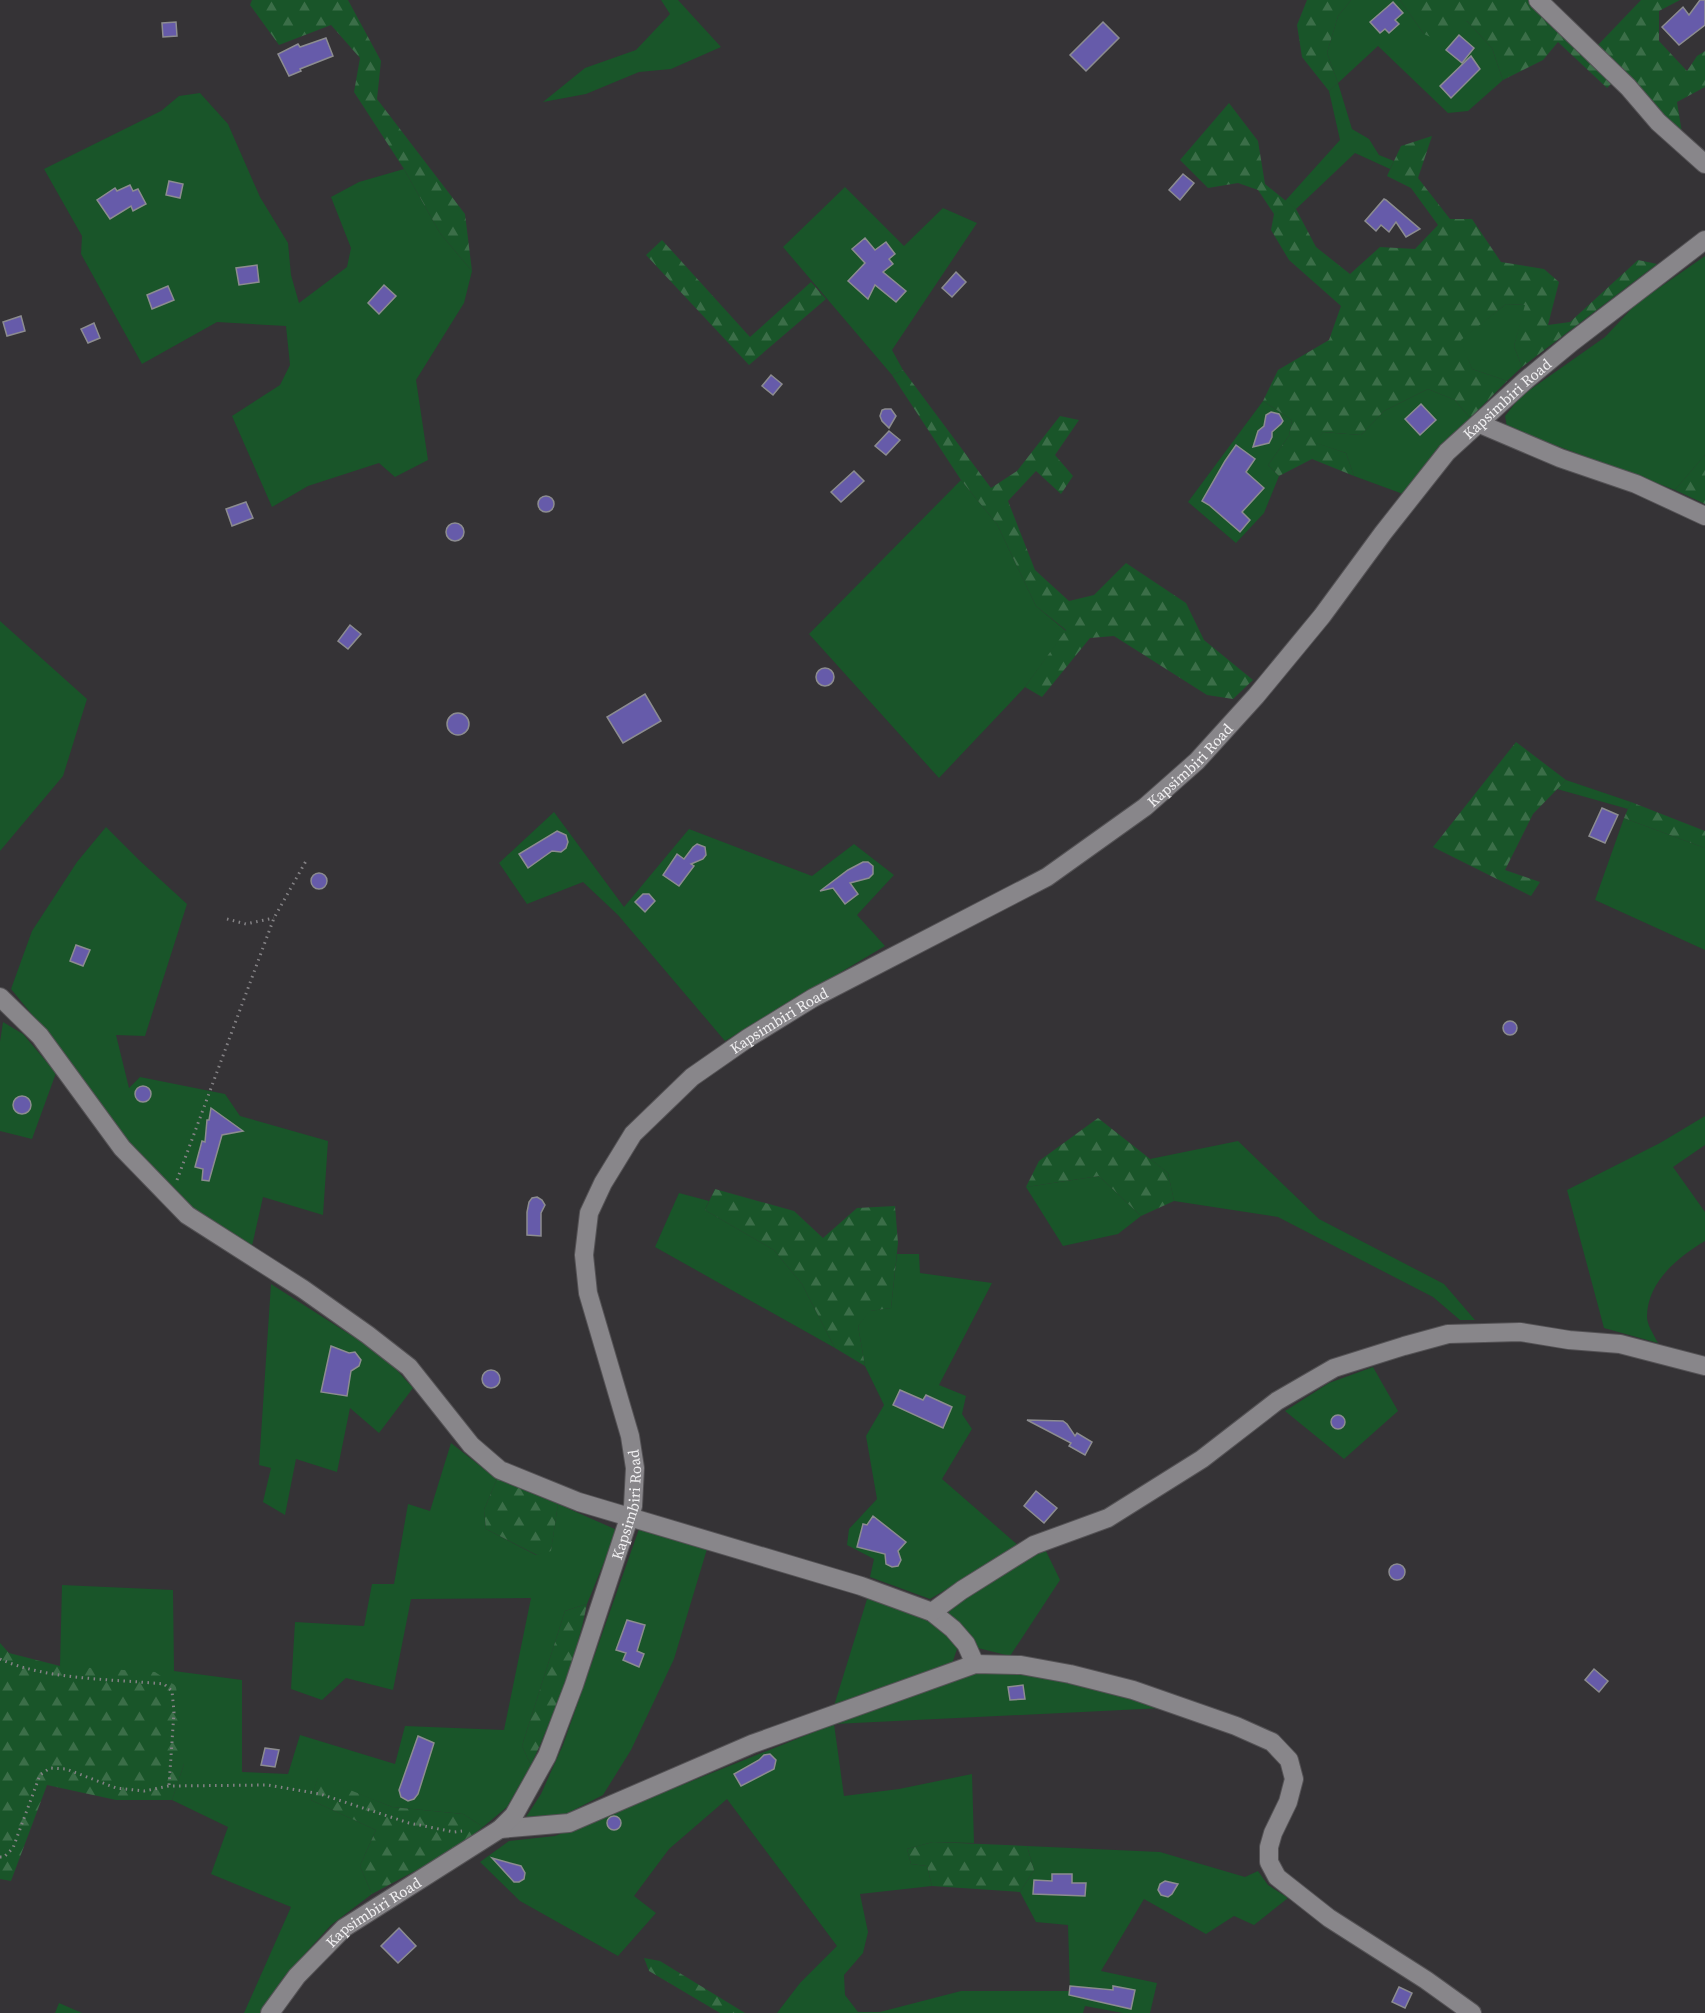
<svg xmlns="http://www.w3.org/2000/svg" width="1705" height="2013" viewBox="0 0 1705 2013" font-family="'Source Serif 4',serif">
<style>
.green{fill:#195529}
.forest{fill:url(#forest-firs)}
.building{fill:#665baa;stroke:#8c8c90;stroke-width:1.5}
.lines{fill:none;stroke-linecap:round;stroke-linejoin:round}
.street-casing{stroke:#545255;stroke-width:20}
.secondary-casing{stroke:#545255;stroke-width:20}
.path{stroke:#848285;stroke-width:3;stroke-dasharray:1.5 4.5;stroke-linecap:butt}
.street{stroke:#88868a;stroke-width:18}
.secondary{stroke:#88868a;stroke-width:18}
.labels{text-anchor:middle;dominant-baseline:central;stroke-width:5;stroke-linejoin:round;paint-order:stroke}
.street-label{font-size:15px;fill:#f0eff1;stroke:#1c1b1d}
</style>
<defs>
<pattern id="forest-firs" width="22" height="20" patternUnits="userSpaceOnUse" patternTransform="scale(1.5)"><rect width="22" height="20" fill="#195529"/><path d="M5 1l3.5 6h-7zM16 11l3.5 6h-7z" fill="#3b6e48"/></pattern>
</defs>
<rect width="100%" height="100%" fill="#353336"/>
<g class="green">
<path d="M661 0H678L721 47 671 69 639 72 586 94 543 102 585 68 636 50 670 14Z"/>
<path d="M1351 0H1400L1424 34 1467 21 1492 48 1503 80 1468 111 1448 113 1378 46 1338 83 1352 129 1369 139 1379 155 1394 161 1390 169 1355 153 1296 209 1285 201 1340 140 1329 91 1338 83 1327 53 1338 16Z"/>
<path d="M200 93 228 124 260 197 288 243 291 275 299 303 347 267 351 248 331 197 359 182 404 169 440 233 472 271 464 303 416 380 428 460 395 477 379 463 308 486 272 507 232 416 280 385 290 365 286 326 217 322 142 364 81 254 82 236 44 169 161 111 179 96Z"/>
<path d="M845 187 904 246 943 208 977 223 892 350 903 370 892 375 783 247Z"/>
<path d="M1705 256V455L1675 490 1507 427 1505 416 1521 396 1605 337 1636 304Z"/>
<path d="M1506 304 1526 305 1514 346 1522 367 1507 381 1472 369 1460 340Z"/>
<path d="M1428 389 1455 400 1470 418 1439 446 1403 494 1354 476 1346 453 1315 443 1323 432 1361 435 1384 411Z"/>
<path d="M1263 401 1292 420 1289 436 1268 465 1279 476 1264 513 1236 543 1188 502Z"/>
<path d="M961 480 997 524 1036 606 1066 631 1025 687 939 778 809 634Z"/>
<path d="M0 621 87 699 63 776 0 851Z"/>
<path d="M1566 780 1631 802 1628 809 1557 789Z"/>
<path d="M554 812 624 907 689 829 812 876 854 844 894 875 857 915 885 946 725 1041 618 915 583 882 527 904 499 863Z"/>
<path d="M1624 818 1705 848V950L1595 900Z"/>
<path d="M106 827 139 860 187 904 145 1036 116 1035 129 1088 140 1077 225 1094 240 1116 328 1141 323 1215 263 1197 252 1246 194 1211 132 1148 61 1050 11 989 32 931 77 862Z"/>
<path d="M3 1022 23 1034 56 1073 32 1139 0 1131V1042Z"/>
<path d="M1705 1116V1145L1673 1167 1705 1212V1241C1678 1257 1647 1282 1647 1317 1647 1325 1654 1335 1658 1343L1604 1328 1567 1190 1660 1143Z"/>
<path d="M1238 1141 1319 1219 1444 1284 1475 1320H1460L1433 1297 1278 1217 1174 1201 1168 1173 1150 1159Z"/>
<path d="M1099 1176 1141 1216 1118 1234 1063 1246 1026 1187Z"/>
<path d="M679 1193 709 1201 705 1210 774 1250 802 1284 835 1348 655 1247Z"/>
<path d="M897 1254H919L920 1273 992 1283 939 1385 966 1396 962 1414 972 1429 942 1479 1019 1546 930 1599 870 1577 874 1559 847 1545 849 1529 877 1499 866 1436 884 1405 865 1366 858 1326 869 1311 891 1308Z"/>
<path d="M271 1284 385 1357 413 1388 379 1433 350 1408 337 1472 296 1459 285 1515 263 1502 271 1468 259 1465Z"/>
<path d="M1373 1367 1398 1411 1344 1459 1285 1411 1329 1383Z"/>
<path d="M451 1443 497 1479 484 1510 486 1529 536 1555 551 1550 558 1504 617 1530 587 1604 565 1611 522 1746 531 1765 507 1807 483 1827 463 1814 392 1807 318 1778 311 1800 376 1830 360 1866 372 1894 331 1925 283 1978 260 2013H244L291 1907 211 1874 228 1827 172 1800 184 1764 60 1666 62 1585 173 1590 174 1671 242 1680V1772L288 1774 300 1735 395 1764 405 1726 504 1730 531 1598 411 1599 393 1690 346 1678 322 1700 291 1689 295 1622 364 1626 372 1584H394L408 1504 430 1511Z"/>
<path d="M639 1529 707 1549 674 1659 631 1750 603 1795 566 1814 526 1817 541 1794 563 1745Z"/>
<path d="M1045 1549 1060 1580 1010 1656 978 1648 947 1616 951 1607Z"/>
<path d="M868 1596 927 1617 951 1636 957 1649 952 1664 833 1709Z"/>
<path d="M981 1669 1039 1675 1102 1689 1163 1708 834 1724 844 1796 899 1789 972 1774 974 1843 933 1842 907 1849 911 1864 927 1866 932 1886 860 1894 868 1932 863 1953 844 1975 845 1995 858 2012H880L961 1991H1070L1068 1925 1036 1922 1020 1892 1034 1870 1027 1846 1160 1852 1245 1877 1258 1871 1268 1885 1288 1898 1254 1925 1234 1916 1206 1934 1144 1899 1101 1971 1157 1983 1150 2013H1123L1085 2006 1083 2013H777L800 1983 837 1946 727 1799 669 1849 634 1896 656 1913 618 1956 520 1901 480 1862 509 1841 555 1836 834 1724Z"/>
<path d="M59 2003 82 2013H55Z"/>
</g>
<g class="forest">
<path d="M252 0H348L381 61 377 99 465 214 472 271 440 233 404 169 354 92 360 58 331 25 279 45 250 5Z"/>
<path d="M1307 0H1351L1338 16 1327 53 1338 83 1329 91 1302 57 1297 25Z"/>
<path d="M1400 0H1530L1613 82 1607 88 1558 42 1543 60 1503 80 1492 48 1467 21 1439 41 1424 34Z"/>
<path d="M1641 0H1680L1659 11V41L1687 71 1697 56 1705 51V87L1677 102 1682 133 1597 46Z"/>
<path d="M1229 103 1258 141 1265 184 1296 209 1316 247 1350 274 1380 247 1415 249 1438 225 1411 188 1387 176 1401 146 1432 136 1418 178 1450 219H1472L1501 262 1544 269 1559 282 1548 325 1570 322 1638 260 1657 264 1522 367 1514 346 1525 305 1506 304 1461 340 1472 369 1507 381 1470 418 1455 400 1428 389 1384 411 1361 435 1323 432 1316 443 1346 453 1354 476 1312 459 1279 476 1268 465 1289 436 1292 420 1263 401 1278 370 1329 340 1341 306 1289 260 1271 230 1274 214 1258 190 1238 183 1208 188 1180 160Z"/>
<path d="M662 240 750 337 811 282 826 299 749 365 646 255Z"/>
<path d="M903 370 991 488 1017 471 1060 416 1079 420 1055 455 1073 476 1061 494 1036 471 1008 501 1035 570 1069 601 1094 595 1126 563 1186 603 1204 640 1253 680 1233 699 1207 695 1114 636 1090 638 1042 697 1025 687 1066 630 1036 606 997 524 961 480 892 375Z"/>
<path d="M1704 456H1705V504L1675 490Z"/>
<path d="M1516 742 1566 780 1533 814 1505 870 1540 882 1531 896 1433 847Z"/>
<path d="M1631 802 1705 831V848L1624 818Z"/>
<path d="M1098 1118 1168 1173 1174 1201 1141 1216 1099 1176 1026 1187 1039 1161Z"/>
<path d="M715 1189 794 1211 823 1238 857 1208 895 1206 898 1243 891 1308 870 1311 858 1326 865 1366 835 1348 802 1284 774 1250 705 1210Z"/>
<path d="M497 1479 558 1504 551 1551 537 1555 486 1529 484 1510Z"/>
<path d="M587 1604C576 1660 555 1712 531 1765L522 1746 565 1611Z"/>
<path d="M0 1643 9 1653 60 1666 155 1672 176 1686 184 1764 172 1800H116L47 1785 11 1881 0 1879Z"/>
<path d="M318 1777 392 1807 463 1814 483 1827 452 1851 372 1894 360 1866 376 1830 311 1800Z"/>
<path d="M933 1842 1027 1846 1034 1870 1020 1892 932 1886 927 1866 911 1864 907 1849Z"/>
<path d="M644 1958 660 1961 745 2013H720L649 1971Z"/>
</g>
<g class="building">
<path d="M1700 0H1705V25L1679 45 1662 27 1683 7 1689 15Z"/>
<path d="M1393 2 1403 13 1395 20 1399 24 1389 33 1385 29 1380 33 1370 22Z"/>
<path d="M176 22 177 36 163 37 162 23Z"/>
<path d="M1103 22 1119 38 1086 71 1070 55Z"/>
<path d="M1459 35 1474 48 1462 63 1446 50Z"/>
<path d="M326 38 333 56 300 69 301 71 289 76 278 54 298 44 300 47Z"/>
<path d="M1471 56 1480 69 1451 98 1440 86Z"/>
<path d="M1183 174 1194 183 1180 200 1169 190Z"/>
<path d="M169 181 183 184 180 198 166 195Z"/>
<path d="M130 185 133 191 138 189 146 204 133 211 131 206 110 219 97 200 115 188 117 191Z"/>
<path d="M1384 199 1386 200 1420 229 1406 237 1396 222 1389 232 1381 225 1376 231 1365 221Z"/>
<path d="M865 238 875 250 886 242 895 254 889 259 893 264 883 272 906 291 896 302 875 285 868 299 848 281 865 263 852 249Z"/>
<path d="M257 265 259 282 239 285 236 268Z"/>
<path d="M956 272 966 282 952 297 942 288Z"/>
<path d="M384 285 396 296 379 314 368 303Z"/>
<path d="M168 286 174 300 152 309 147 295Z"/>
<path d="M21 316 25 331 7 336 3 322Z"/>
<path d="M94 323 100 338 88 343 81 329Z"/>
<path d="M771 375 782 384 773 395 762 386Z"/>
<path d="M1421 404 1436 420 1420 435 1405 419Z"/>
<path d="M885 409H891L896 416 889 428 882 421 880 416 882 410Z"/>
<path d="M1271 412 1279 414 1283 421 1281 424 1272 432V437L1269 443 1253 447 1258 431 1264 426 1266 415Z"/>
<path d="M889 431 900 440 886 455 875 446Z"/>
<path d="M1236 445 1255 459 1246 472 1264 488 1242 512 1250 520 1240 532 1209 505 1202 501 1225 461Z"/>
<path d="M854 471 864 481 841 502 831 492Z"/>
<circle cx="546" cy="504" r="8"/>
<path d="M246 502 253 518 232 526 226 509Z"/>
<circle cx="455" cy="532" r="9"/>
<path d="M350 625 361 634 348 649 338 641Z"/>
<circle cx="825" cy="677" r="9"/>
<path d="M645 694 661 721 623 743 607 717Z"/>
<circle cx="458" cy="724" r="11"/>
<path d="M1602 808 1618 815 1605 843 1589 836Z"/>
<path d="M557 831 566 835 568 842 566 848 561 852 552 851 528 868 519 854Z"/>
<path d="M697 844 705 847 706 855 703 859 691 864 694 866 679 886 663 875 677 854 684 859 693 847Z"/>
<path d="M863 862H868L873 866V874L869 878 850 883 858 894 845 904 833 888 820 891 848 870Z"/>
<circle cx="319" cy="881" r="8"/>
<path d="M643 894H649L655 901 645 912 635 902Z"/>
<path d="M76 945 90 950 83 966 70 961Z"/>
<circle cx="1510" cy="1028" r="7"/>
<circle cx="143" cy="1094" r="8"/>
<circle cx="22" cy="1105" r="9"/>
<path d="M211 1108 243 1131 222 1135 209 1181 202 1180 203 1169 195 1167 202 1141 205 1142 207 1120H209Z"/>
<path d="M537 1197 542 1200 545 1205 541 1213V1236L527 1235V1212L529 1202 532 1198Z"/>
<path d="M331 1346 349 1353 355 1352 361 1360 359 1366 351 1371 347 1396 321 1392Z"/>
<circle cx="491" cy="1379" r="9"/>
<path d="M900 1390 923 1400 926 1395 952 1407 943 1428 893 1405Z"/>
<circle cx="1338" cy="1422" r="7"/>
<path d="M1027 1420 1063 1421 1067 1424 1075 1436 1077 1433 1092 1442 1085 1455 1069 1446 1071 1443Z"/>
<path d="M1036 1491 1057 1508 1044 1523 1024 1506Z"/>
<path d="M873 1516 906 1542 898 1551 901 1560 898 1566 892 1567 886 1564 885 1554 857 1547 863 1524 867 1525Z"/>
<circle cx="1397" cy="1572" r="8"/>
<path d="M627 1620 645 1625 637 1651 644 1654 639 1667 623 1660 626 1653 616 1650Z"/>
<path d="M1594 1669 1608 1681 1599 1692 1585 1680Z"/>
<path d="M1023 1685 1025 1699 1010 1700 1008 1687Z"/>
<path d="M418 1736 434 1743 418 1794 414 1799 408 1801 401 1797 399 1790Z"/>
<path d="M265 1748 279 1750 275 1767 261 1765Z"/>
<path d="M770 1754 776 1760 774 1769 741 1786 734 1774 759 1760 764 1755Z"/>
<circle cx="614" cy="1823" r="7"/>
<path d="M492 1858 521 1866 525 1873 524 1879 519 1882H514Z"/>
<path d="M1052 1874H1072V1883H1086L1085 1896 1033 1894 1034 1880 1052 1881Z"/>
<path d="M1165 1881 1178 1884 1172 1894 1168 1897 1161 1895 1158 1890 1160 1884Z"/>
<path d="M399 1928 416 1946 398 1963 381 1946Z"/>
<path d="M1070 1986 1113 1990V1986L1135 1990 1131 2009 1069 1995Z"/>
<path d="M1399 1987 1412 1993 1405 2008 1392 2002Z"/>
</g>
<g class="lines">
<defs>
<g id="street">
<path d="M1538 0 1628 87 1658 122 1705 164"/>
<path d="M1480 424 1560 458 1636 484 1705 516"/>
<path d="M0 997 40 1036 122 1148 187 1215 303 1289 368 1335 409 1367 471 1445 500 1470 579 1502 861 1586 932 1612 953 1629 966 1644 975 1664"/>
<path d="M932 1612 962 1590 1034 1545 1108 1518 1202 1459 1277 1401 1334 1368 1404 1346 1448 1334 1520 1332 1569 1340 1620 1344 1705 1366"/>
<path d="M500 1829 569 1823 752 1744 975 1664 1021 1665 1070 1674 1133 1690 1236 1726 1272 1742 1289 1760 1294 1779 1288 1802 1273 1833 1269 1847V1862L1277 1877 1329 1918 1426 1980 1472 2013"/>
</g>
<g id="secondary">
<path id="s1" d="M270 2013 297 1976 344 1928 500 1829 514 1815 547 1756 574 1685 633 1506 635 1468 630 1436 588 1293 584 1255 589 1213 603 1183 633 1134 692 1077 748 1038 813 998 1047 877 1145 807 1197 761 1256 696 1322 616 1383 533 1447 452 1526 380 1572 342 1705 240"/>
</g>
</defs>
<use href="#street" class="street-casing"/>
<use href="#secondary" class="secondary-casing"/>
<g class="path">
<path d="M227 919 246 924 274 918"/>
<path d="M177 1180 274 918 306 861"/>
<path d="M0 1659C46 1680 113 1679 164 1684L172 1691 174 1712 169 1786"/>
<path d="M0 1857H4L13 1848 40 1775 50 1768 66 1769 116 1788 144 1791 169 1786 268 1785 320 1794 409 1823 454 1832 462 1831"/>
</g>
<use href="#street" class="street"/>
<use href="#secondary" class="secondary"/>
</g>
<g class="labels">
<g class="street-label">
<text stroke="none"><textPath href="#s1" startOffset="2198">Kapsimbiri Road</textPath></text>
<text stroke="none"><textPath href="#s1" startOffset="1712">Kapsimbiri Road</textPath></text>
<text stroke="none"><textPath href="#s1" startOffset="1226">Kapsimbiri Road</textPath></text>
<text stroke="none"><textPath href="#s1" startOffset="650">Kapsimbiri Road</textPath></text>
<text stroke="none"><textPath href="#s1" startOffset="146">Kapsimbiri Road</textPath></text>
</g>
</g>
</svg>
